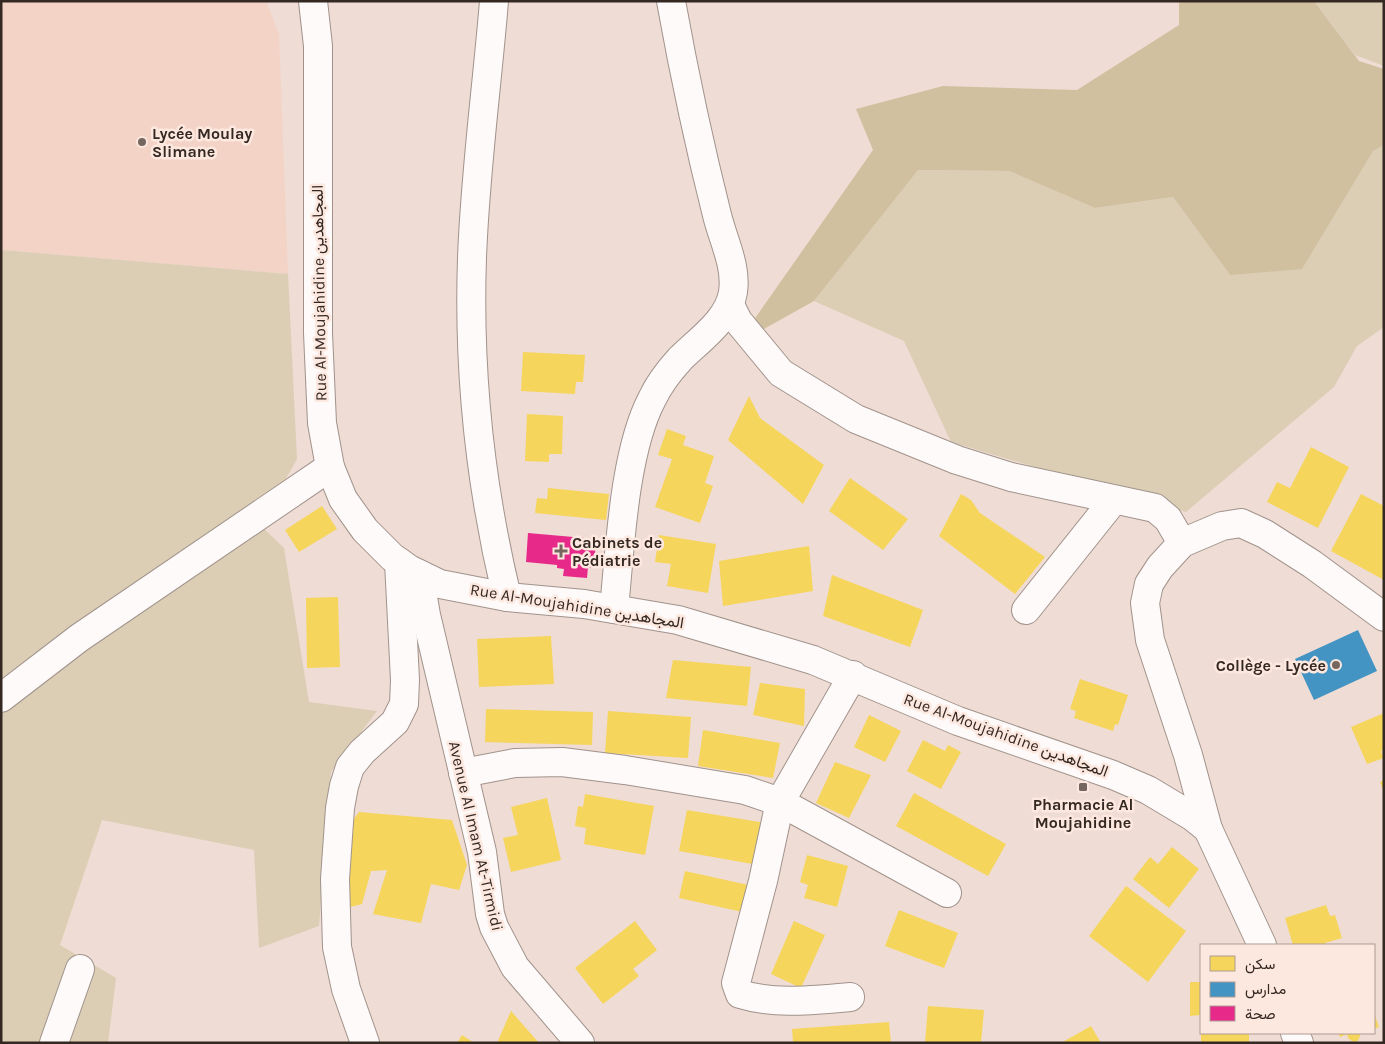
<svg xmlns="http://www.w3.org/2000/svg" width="1385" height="1044" viewBox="0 0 1385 1044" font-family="Karla,Vazirmatn,sans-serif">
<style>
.built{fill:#f3d3c6}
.green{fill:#dbceb5}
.forest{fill:#d0c09f}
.homes{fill:#f6d55c}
.schools{fill:#4393c3}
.health{fill:#e7298a}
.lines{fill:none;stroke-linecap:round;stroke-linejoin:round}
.minor-casing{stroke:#a1938c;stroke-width:30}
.minor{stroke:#fdfaf9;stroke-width:28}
.poi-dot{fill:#756760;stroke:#fde8df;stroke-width:2}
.labels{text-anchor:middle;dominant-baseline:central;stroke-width:5;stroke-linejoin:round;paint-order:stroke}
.poi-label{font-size:16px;font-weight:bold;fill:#342822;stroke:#fde8df;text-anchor:start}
.street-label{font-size:16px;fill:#342822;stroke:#fde8df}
</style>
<rect width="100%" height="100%" fill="#efdcd4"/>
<path class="built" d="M1 1H266L279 34 288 274 1 250Z"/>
<g class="green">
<path d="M1314 1H1384V66L1355 55Z"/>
<path d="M1384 145V327L1357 346 1334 387 1186 512 951 442 904 341 814 301 917 170 1009 171 1095 208 1173 197 1230 275 1373 151Z"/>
<path d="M1 250 288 274 297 459 260 525 284 548 309 702 377 711 331 772 319 926 259 948 254 850 102 820 60 945 116 978 108 1043H1Z"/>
</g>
<path class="forest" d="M1179 1H1314L1359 61 1384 69V145L1373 151 1302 269 1230 275 1173 197 1095 208 1009 171 918 170 814 301 737 344 873 150 856 109 943 86 1077 90 1179 25Z"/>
<g class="homes">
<path d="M523 352 585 355 583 382H576L575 394 521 391Z"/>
<path d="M749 396 760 418 824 465 803 504 728 440Z"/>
<path d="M527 414 563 416 562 454H549V462L525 461Z"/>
<path d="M667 429 686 436 683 445 714 456 705 483 713 486 700 523 655 507 672 459 658 455Z"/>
<path d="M1311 447 1349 467 1318 528 1267 502 1277 482 1290 488Z"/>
<path d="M850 478 908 519 883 550 829 511Z"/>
<path d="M548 488 609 494 606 520 535 513 537 498 547 499Z"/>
<path d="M961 494 971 500 980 513 1045 557 1015 594 939 536Z"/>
<path d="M1361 494 1384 506V580L1331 551Z"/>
<path d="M322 506 337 529 299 552 285 530Z"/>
<path d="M659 535 716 544 708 593 667 586 671 564 655 562Z"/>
<path d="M809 546 813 591 723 606 719 561Z"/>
<path d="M832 575 923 610 910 647 823 616Z"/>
<path d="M338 597 340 667 307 668 306 598Z"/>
<path d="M551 636 554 684 479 687 477 639Z"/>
<path d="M673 660 751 667 747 706 666 698Z"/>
<path d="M1080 679 1128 695 1118 725 1115 724 1113 731 1074 718 1076 711 1070 709Z"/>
<path d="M760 683 805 689 804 726 753 715Z"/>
<path d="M486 709 593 712 592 745 485 742Z"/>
<path d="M608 711 691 717 688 758 605 753Z"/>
<path d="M1384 713V750L1381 751 1384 758 1367 764 1351 727Z"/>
<path d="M869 715 901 731 885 762 854 747Z"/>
<path d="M703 730 780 743 773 778 698 766Z"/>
<path d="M923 740 945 751 948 745 961 752 941 789 907 771Z"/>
<path d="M835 762 871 775 849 818 816 803Z"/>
<path d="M1384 780V792L1380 782Z"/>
<path d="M914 793 1006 844 988 876 896 826Z"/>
<path d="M585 794 654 806 645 855 584 844 586 828 575 826 578 806 583 807Z"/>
<path d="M547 798 561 860 511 872 503 838 518 835 511 807Z"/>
<path d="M687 810 765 823 758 865 679 851Z"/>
<path d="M359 812 452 820 467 865 459 890 431 884 421 923 373 914 387 870 371 871 362 904 339 910 347 828Z"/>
<path d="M1172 847 1199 869 1169 908 1133 879 1150 857 1158 864Z"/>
<path d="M807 855 848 866 837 907 804 898 808 885 800 882Z"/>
<path d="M685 871 753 886 747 913 679 898Z"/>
<path d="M1126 886 1186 931 1148 982 1089 936Z"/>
<path d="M1326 905 1330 916 1335 915 1342 938 1325 943 1326 945H1293L1285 918Z"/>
<path d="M899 910 958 933 944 968 885 946Z"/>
<path d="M635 921 657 950 633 969 639 976 603 1004 575 968Z"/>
<path d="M794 921 825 935 801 988 771 974Z"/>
<path d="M1190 982H1201V1015L1190 1016Z"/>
<path d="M928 1006 984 1010 981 1043H925Z"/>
<path d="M511 1011 539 1043H497Z"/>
<path d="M1374 1013 1379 1027 1374 1029Z"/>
<path d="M889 1022 891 1043H793L792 1029Z"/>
<path d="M1091 1026 1101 1043H1061Z"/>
<rect x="1201" y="1033" width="48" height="10"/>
<path d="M1338 1033H1361L1358 1041 1353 1042 1348 1038 1347 1034 1340 1037Z"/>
<path d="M462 1035 474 1043H457Z"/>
</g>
<path class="schools" d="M1358 630 1377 671 1314 700 1295 659Z"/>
<path class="health" d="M528 533 596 539 594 568 588 567 587 578 563 576 564 569 557 568V565L526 562Z"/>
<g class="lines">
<defs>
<g id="minor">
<path d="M313 1 318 46V333L322 423 330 467 343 499 365 530 392 557 409 569 440 584 507 597 584 604 678 620 813 660 958 721 1113 775 1148 790 1193 817 1208 829 1262 945"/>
<path d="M494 1C487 87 475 172 472 258 468 373 480 485 507 597"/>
<path d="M730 305 738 321 781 373 856 419 957 460 1011 477 1155 508 1168 519 1182 543"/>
<path d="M419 574 426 615 482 852 490 914 494 927 515 967 580 1043"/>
<path d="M614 609C620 549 624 452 652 399 659 384 669 371 680 359 699 340 729 320 733 292 737 266 723 240 717 215 699 144 684 73 671 1"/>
<path d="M1026 610 1113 501"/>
<path d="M1 698 79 638 330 467"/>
<path d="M463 773 515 763 562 762 625 770 745 790 780 802 947 893"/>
<path d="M1208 829 1188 755 1150 640 1145 603 1149 584 1160 567 1182 543 1222 526 1241 523 1265 534 1312 564 1384 617"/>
<path d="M850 997C814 1000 775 1005 740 994L736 983 763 881 780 802 853 675"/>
<path d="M1295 1033 1299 1043"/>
<path d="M54 1043 80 969"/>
<path d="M365 1043 346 989 337 947 335 879 340 808 344 786 350 767 362 752 395 722 404 704 405 680 399 562"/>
</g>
</defs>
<use href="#minor" class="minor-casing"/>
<use href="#minor" class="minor"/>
</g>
<g class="poi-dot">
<circle cx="142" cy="142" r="5"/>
<path d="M558.5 543.5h5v5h5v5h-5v5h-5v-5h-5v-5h5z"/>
<circle cx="1336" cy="665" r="5"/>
<rect x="1078" y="782" width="10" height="10" rx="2.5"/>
</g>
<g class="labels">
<g class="poi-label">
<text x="152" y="133">Lycée Moulay<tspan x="152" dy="18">Slimane</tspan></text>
<text x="572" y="542">Cabinets de<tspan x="572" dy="18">Pédiatrie</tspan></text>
<text x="1326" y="665" text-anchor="end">Collège - Lycée</text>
<text x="1083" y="804" text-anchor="middle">Pharmacie Al<tspan x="1083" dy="18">Moujahidine</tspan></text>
</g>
<g class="street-label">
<text transform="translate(319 293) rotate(-91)">Rue Al-Moujahidine المجاهدين</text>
<text transform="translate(577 606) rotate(9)">Rue Al-Moujahidine المجاهدين</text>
<text transform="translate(1006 735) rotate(20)">Rue Al-Moujahidine المجاهدين</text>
<text transform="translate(476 836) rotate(77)">Avenue Al Imam At-Tirmidi</text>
</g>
</g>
<rect width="1385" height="1044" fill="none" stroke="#342822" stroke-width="5"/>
<rect x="1200" y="944" width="175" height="90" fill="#fde8df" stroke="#ad9b93"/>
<rect x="1210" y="956" width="25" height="15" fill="#f6d55c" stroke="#ad9b93"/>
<text x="1245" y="969" font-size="15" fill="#342822">سكن</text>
<rect x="1210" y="982" width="25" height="15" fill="#4393c3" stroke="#ad9b93"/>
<text x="1245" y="994" font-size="15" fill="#342822">مدارس</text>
<rect x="1210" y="1006" width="25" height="15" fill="#e7298a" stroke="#ad9b93"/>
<text x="1245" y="1019" font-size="15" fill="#342822">صحة</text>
</svg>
